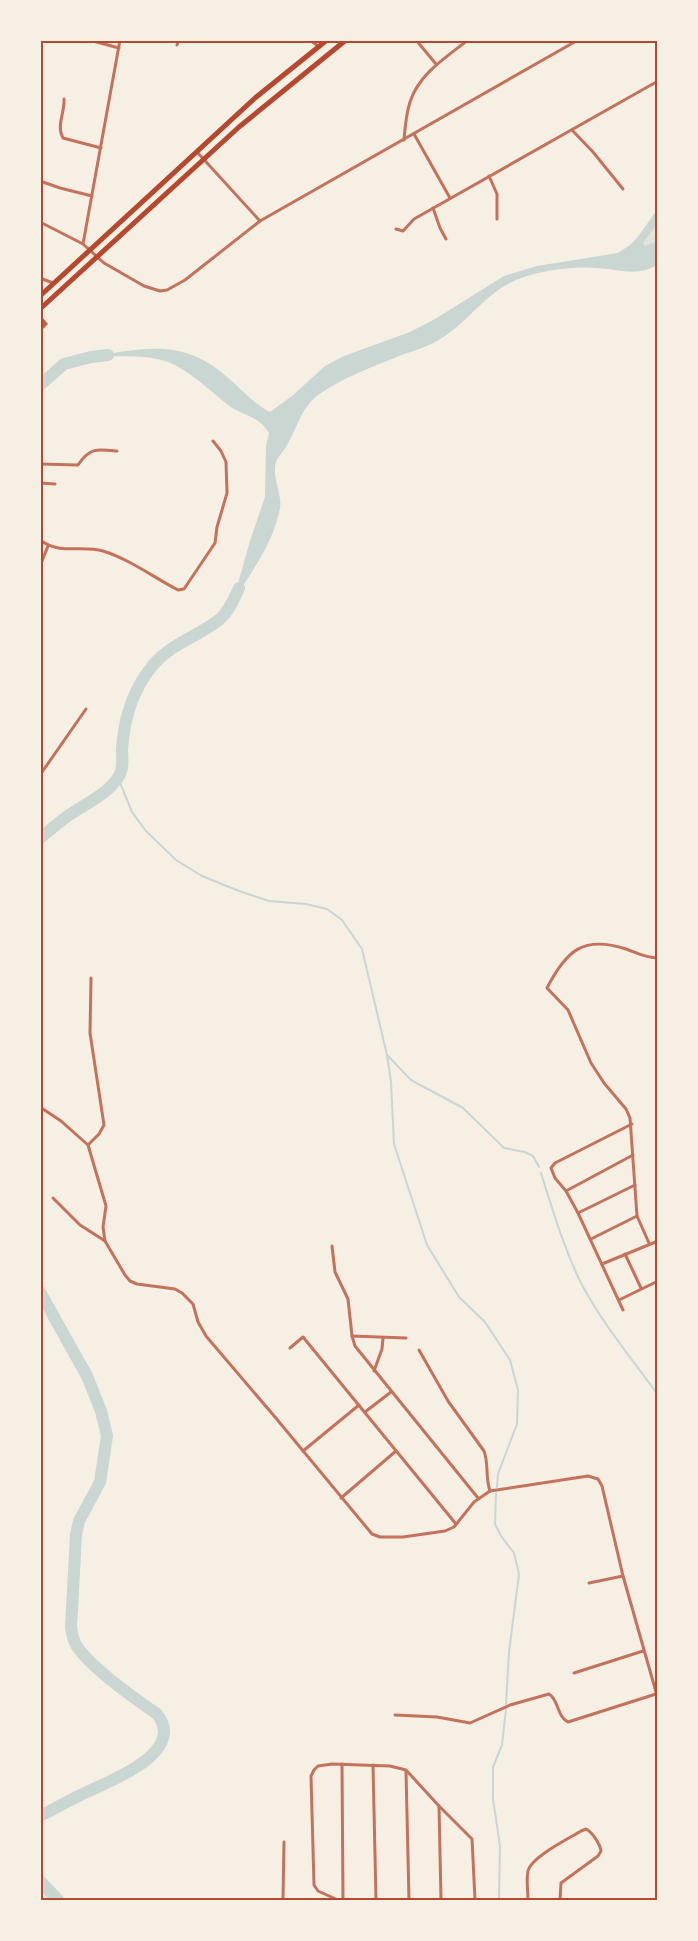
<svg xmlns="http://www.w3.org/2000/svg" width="698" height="1941" viewBox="0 0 698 1941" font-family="'Exo 2',sans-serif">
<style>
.green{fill:#e2e4dc}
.water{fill:#c9d6d2}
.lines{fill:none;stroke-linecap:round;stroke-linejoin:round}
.stream{stroke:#c9d6d2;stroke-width:2}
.river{stroke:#c9d6d2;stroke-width:12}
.building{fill:#bf614a}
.minor{stroke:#c5725c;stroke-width:3}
.primary{stroke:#b5482f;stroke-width:5}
.neatline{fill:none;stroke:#b5482f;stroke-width:2}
</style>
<rect width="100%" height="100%" fill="#f6efe4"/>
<path class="green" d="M657 224V241L645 246 643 243Z"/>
<path class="water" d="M657 210V224L643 243 645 246 657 241V265C637 277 618 269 596 268 573 266 546 270 524 277 488 288 468 324 437 341 425 348 412 351 399 356 372 367 342 378 318 395 301 408 297 428 287 445 283 453 275 458 275 468 274 482 282 495 280 508 274 542 251 573 233 601L250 541 265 497 266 446 269 433C260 417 245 416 231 407 212 393 196 376 175 365 150 353 117 357 91 357 144 348 183 338 227 377 242 389 252 403 270 412L292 396 325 366 344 356 410 332 435 319 504 276 537 266 618 253 630 245 637 238Z"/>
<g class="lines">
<g class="stream">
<path d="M118 778 132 812 146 831 176 860 202 876 239 891 269 901 306 904 327 909 342 920 362 949 387 1055 391 1082 394 1144 427 1245 459 1297 485 1322 510 1360 518 1390 517 1424 498 1474 497 1487"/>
<path d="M388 1056 411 1080 463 1108 504 1148 525 1152 533 1156 539 1167"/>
<path d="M541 1173C553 1211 564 1249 582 1285 603 1324 632 1359 658 1395"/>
<path d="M496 1493 495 1524 501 1536 514 1553 519 1574 509 1652 506 1704"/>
<path d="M499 1900 500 1846 493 1799V1767L502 1745 506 1709"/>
</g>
<g class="river">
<path d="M40 385 64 364 91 357 108 355"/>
<path d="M40 838C49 831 57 824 65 818 82 805 108 795 119 776 124 768 122 759 122 749 124 719 133 689 153 665 173 642 198 637 220 619 229 611 234 599 239 588"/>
<path d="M40 1292 87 1376 101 1411 107 1436 100 1482 79 1521 76 1535 71 1627C72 1634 73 1640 76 1645 91 1668 134 1698 157 1714 187 1752 112 1780 87 1792 71 1799 56 1808 40 1816"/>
<path d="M40 1881 58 1900"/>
</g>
</g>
<path class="building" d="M43 318 48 324 40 332V320Z"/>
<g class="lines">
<g class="minor">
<path d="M89 40 119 48"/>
<path d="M310 40 318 46"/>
<path d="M416 40 436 64"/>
<path d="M177 45 179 40"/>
<path d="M64 99C65 112 56 126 63 138L101 148"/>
<path d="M572 130 593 152 623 189"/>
<path d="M414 134 450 198"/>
<path d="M404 140C405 127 406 114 410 102 419 74 445 58 468 40"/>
<path d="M197 152 260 221"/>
<path d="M489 176 497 194V219"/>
<path d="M40 181 60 188 92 196"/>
<path d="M433 208 440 228 446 239"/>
<path d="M40 222 83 244 104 263 144 286 160 291 167 290 185 280 260 221 578 40"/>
<path d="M396 229 403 231 414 219 658 81"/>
<path d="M83 244 120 40"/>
<path d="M40 278 53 283"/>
<path d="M40 464 78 465C90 447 97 449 117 451"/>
<path d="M40 483 55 484"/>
<path d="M40 540C60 555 81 545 103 551 129 559 153 577 178 590L184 589 215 543 217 527 227 493 226 462 221 451 213 441"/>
<path d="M40 566 48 546"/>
<path d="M40 775 86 709"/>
<path d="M40 1107 61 1121 88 1145 106 1206 103 1227 105 1241 125 1275 130 1281 137 1284 175 1289 182 1293 193 1304 198 1322 206 1336 275 1417 372 1534 380 1537H403L445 1531 454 1527 474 1502 490 1491 588 1476 598 1479 602 1486 623 1576 658 1699"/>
<path d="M88 1145 99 1134 104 1125 90 1033 91 978"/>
<path d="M566 1191 633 1155"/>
<path d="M53 1198 80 1225 105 1241"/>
<path d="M578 1213 635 1185"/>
<path d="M591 1239 637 1216"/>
<path d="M649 1243 637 1216 630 1118 626 1109 604 1083 591 1063 568 1010 547 988C566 951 583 935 626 949 637 953 645 958 658 958"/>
<path d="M332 1246 335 1272 348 1299 352 1336 355 1346 478 1498"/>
<path d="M625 1254 641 1288"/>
<path d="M602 1264 658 1241"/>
<path d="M619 1300 658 1281"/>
<path d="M623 1310 578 1213 566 1191 555 1178 551 1168 555 1163 632 1124"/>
<path d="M352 1336 406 1338"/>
<path d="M290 1348 303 1337 456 1524"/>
<path d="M419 1350 448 1401 484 1451C489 1464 485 1477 490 1491"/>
<path d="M374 1371 382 1349 383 1338"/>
<path d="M365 1412 391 1392"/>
<path d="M303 1451 359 1405"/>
<path d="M341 1498 396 1451"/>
<path d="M589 1583 623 1576"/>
<path d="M574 1673 643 1651"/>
<path d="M395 1715 437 1717 470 1723 510 1705 549 1694C559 1700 557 1717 568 1722L656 1694"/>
<path d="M342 1764 343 1900"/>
<path d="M373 1765 376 1900"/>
<path d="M406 1771 409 1900"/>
<path d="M439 1806 441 1900"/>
<path d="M283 1900 284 1842"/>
<path d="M338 1900 318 1891 314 1885 311 1776 314 1770 318 1766 332 1764 390 1766 406 1770 439 1806 472 1839 475 1900"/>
<path d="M528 1900C528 1891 526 1880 528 1871 531 1857 568 1839 581 1831L586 1829C593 1833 600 1844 601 1851L598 1856 561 1883 560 1900"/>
</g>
<g class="primary">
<path d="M40 296 255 98 327 40"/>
<path d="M40 309 239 127 346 40"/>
</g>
</g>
<rect width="698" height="1941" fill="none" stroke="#f6efe4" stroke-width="84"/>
<rect x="42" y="42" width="614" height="1857" class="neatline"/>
</svg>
